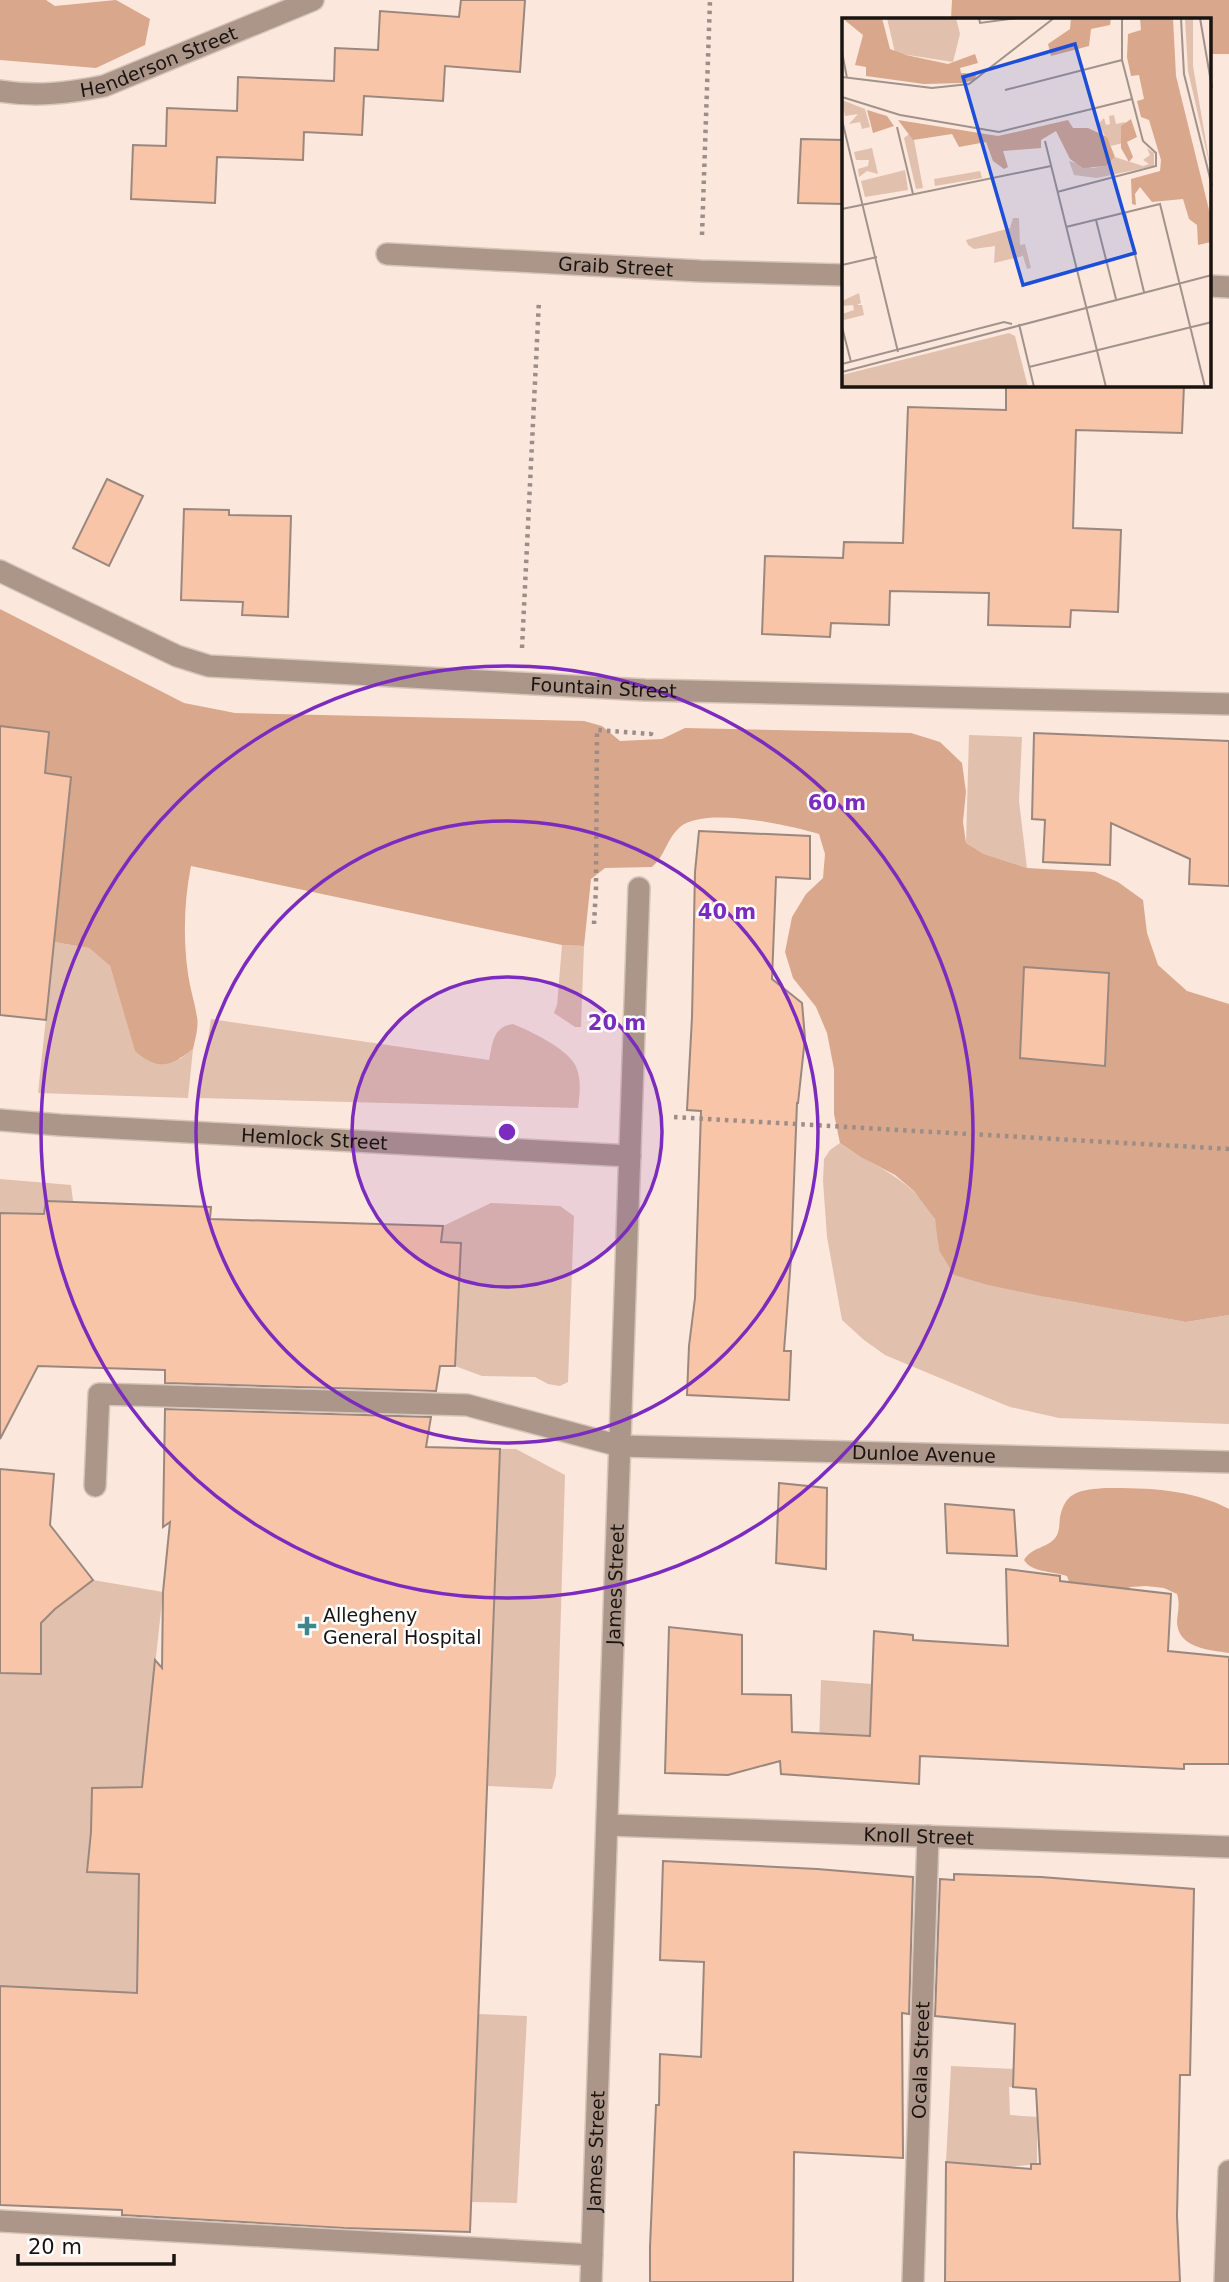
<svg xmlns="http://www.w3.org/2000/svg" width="1229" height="2282" viewBox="0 0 1229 2282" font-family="'DejaVu Sans',sans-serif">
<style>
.green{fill:#e2c0ae}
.forest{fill:#d9a78c}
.building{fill:#f8c5a9;stroke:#9a887e;stroke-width:2}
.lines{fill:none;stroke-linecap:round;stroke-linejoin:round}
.lane-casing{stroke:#d7c5bb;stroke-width:24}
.street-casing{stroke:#d7c5bb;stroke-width:24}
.path{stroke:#9c8e86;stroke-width:4.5;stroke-dasharray:3.5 5;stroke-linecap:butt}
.lane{stroke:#ac968a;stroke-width:21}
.street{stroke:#ac968a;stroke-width:21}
.ring{fill:none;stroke:#7b2cbf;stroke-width:3.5}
.poi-dot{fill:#3e868a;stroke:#fff;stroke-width:2.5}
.labels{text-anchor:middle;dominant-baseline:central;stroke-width:5;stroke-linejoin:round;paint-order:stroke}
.street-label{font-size:19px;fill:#1a1410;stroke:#fff}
.poi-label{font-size:19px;fill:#1a1410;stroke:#fff;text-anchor:start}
.inset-road{fill:none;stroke:#a1938a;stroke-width:2}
.view{fill:#1d4ed8;fill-opacity:0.15;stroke:#1d4ed8;stroke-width:3.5}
.inset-edge{fill:none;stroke:#1a1410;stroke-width:3.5}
.centre{fill:#7b2cbf;stroke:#fff;stroke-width:3.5}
.ring-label{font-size:21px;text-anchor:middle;font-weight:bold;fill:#7b2cbf;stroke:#fff;stroke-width:5;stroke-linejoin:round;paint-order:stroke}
</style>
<rect width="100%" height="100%" fill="#fbe7dc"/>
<g class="green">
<path d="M969 735 1022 737 1019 801 1027 868 984 854 966 843Z"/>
<path d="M54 942 89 948 110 966 135 1050 180 1059 193 1049 188 1098 38 1093Z"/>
<path d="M562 945 584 946 581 1027H575L554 1013 557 1005Z"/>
<path d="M211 1019 489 1060C493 1044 492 1027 513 1024 530 1031 564 1047 574 1063 582 1076 580 1094 578 1108L199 1098Z"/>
<path d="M840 1143C873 1166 914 1180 934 1217 938 1226 938 1240 939 1250L1046 1297 1186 1322 1229 1315V1424L1059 1418 1010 1407 959 1386 885 1355 864 1340 842 1320 827 1237 823 1181 824 1159 830 1150Z"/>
<path d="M0 1179 71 1185 73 1201H46L44 1214 0 1212Z"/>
<path d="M491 1203 560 1206 574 1216 568 1382 560 1386 548 1384 535 1377 482 1376 455 1366 461 1243 441 1242 443 1226Z"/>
<path d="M500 1449H516L565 1475 556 1775 552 1789 488 1786Z"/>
<path d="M93 1580 163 1592 142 1787 92 1788 91 1832 87 1871 139 1874 137 1959 150 1962 87 2128 91 1991 0 1986V1673L41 1674V1623L55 1609Z"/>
<path d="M821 1680 872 1684 868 1780 818 1778Z"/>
<path d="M479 2014 527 2016 517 2203 472 2202Z"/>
<path d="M951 2066 1014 2069 1013 2087H1009L1010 2115 1037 2117V2164L1009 2167 946 2162Z"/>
</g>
<g class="forest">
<path d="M0 0H46L55 6 116 0 150 19 145 45 96 68 0 60Z"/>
<path d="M952 0H1229V54H1210V19H951Z"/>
<path d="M0 609 184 703 235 713 584 721 602 726 620 741 662 739 685 728 911 733 940 742 962 763 966 792 963 822 966 843 984 854 1027 868 1095 872 1118 882 1143 900 1147 933 1158 965 1187 991 1229 1004V1315L1186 1322 1046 1297 988 1285 954 1275 939 1250 935 1219 914 1191 895 1175 861 1157 840 1143 834 1114V1069L827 1033 816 1007 793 978 785 952 792 917 806 894 823 878 825 854 819 834C789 825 705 806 680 827 667 838 665 856 652 867L605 868 591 879 584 946 562 945 191 866C184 901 183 938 188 974 190 989 195 1003 197 1017 199 1026 195 1040 193 1049 170 1067 158 1071 135 1051L110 966 89 948 54 942 71 777 45 773 49 732 0 726Z"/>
<path d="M1106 1488C1147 1488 1192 1489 1229 1509V1653C1209 1650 1177 1648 1177 1621 1178 1611 1180 1603 1177 1594L1164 1588 1146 1586 1131 1587 1117 1592 1067 1589 1069 1582 1067 1576C1053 1571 1032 1573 1024 1560 1033 1546 1046 1549 1055 1538 1060 1532 1059 1525 1060 1517 1066 1490 1081 1490 1106 1488Z"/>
</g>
<g class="building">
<path d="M461 0H525L520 72 445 66 443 101 364 96 362 135 304 132 303 160 217 157 215 203 131 199 133 145 166 146 167 108 237 111 238 77 334 81 335 48 378 50 380 11 459 17Z"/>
<path d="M801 139 844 140V204L798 203Z"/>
<path d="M1006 385H1184L1182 433 1076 430 1073 528 1121 530 1118 612 1071 610 1070 627 988 625 989 593 890 591 889 625 831 623 830 637 762 634 765 556 843 558 844 542 903 543 908 407 1006 410Z"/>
<path d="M107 479 143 496 109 566 73 548Z"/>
<path d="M184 509 229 510V515L291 516 288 617 242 615 243 602 181 600Z"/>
<path d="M0 726 49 732 45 773 71 777 46 1020 0 1015Z"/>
<path d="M1034 733 1229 741V886L1189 884 1190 859 1111 823 1110 865 1043 862 1045 820 1032 819Z"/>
<path d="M699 831 810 836V879L776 877 772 979 802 1003 805 1038 798 1103H797L791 1258 784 1351H791L789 1400 687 1395 689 1346 695 1298 701 1111 687 1110 692 1017 695 872Z"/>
<path d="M1024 967 1109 973 1105 1066 1020 1058Z"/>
<path d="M46 1201 211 1207 210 1219 443 1226 441 1242 461 1243 455 1366H440L436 1391 165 1383V1370L38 1366 0 1439V1213L44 1214Z"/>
<path d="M165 1409 431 1417 426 1447 500 1449 470 2232 344 2228 122 2215V2210L0 2205V1986L137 1993 139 1874 87 1872 91 1832 92 1788 142 1787 155 1660 162 1668 163 1592 170 1522 163 1527Z"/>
<path d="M0 1469 54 1474 50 1525 93 1580 55 1609 41 1623V1674L0 1673Z"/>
<path d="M779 1483 827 1488 826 1569 776 1563Z"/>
<path d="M945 1504 1014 1510 1017 1556 947 1553Z"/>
<path d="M1006 1569 1060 1576V1581L1171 1594 1168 1651 1229 1657V1764H1184V1769L920 1756 919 1784 781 1774 780 1761 728 1775 665 1773 669 1627 742 1635V1694L791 1695 792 1732 870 1736 874 1631 913 1635V1640L1008 1646Z"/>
<path d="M663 1861 817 1869 913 1877 909 2014 902 2013 903 2158 794 2152 793 2282H650V2247L656 2105H659L660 2054 701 2057 704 1962 660 1960Z"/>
<path d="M954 1874 1041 1877 1194 1889 1190 2075H1180L1177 2216 1180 2282H945L946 2162 1031 2169V2164H1040L1036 2089 1013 2087 1015 2024 935 2016 940 1879 954 1880Z"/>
</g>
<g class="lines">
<defs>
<g id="lane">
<path d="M95 1486 99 1394 467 1405 620 1446"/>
<path d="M0 2221 592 2255"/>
</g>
<g id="street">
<path id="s1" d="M0 91C36 97 69 93 104 86L313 0"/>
<path id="s2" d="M387 254 700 271 844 275"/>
<path d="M1210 286 1229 287"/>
<path id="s3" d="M0 571 177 656 209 666 645 690 1229 704"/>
<path id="s4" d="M0 1120 60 1125 630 1156"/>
<path id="s5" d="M620 1446 1229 1462"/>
<path id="s6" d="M607 1825 1229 1847"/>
<path id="s7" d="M591 2282 639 888"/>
<path id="s8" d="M913 2282 928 1836"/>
<path d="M1225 2282 1229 2171"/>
</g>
</defs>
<use href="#lane" class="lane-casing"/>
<use href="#street" class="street-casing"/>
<g class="path">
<path d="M702 235 710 0"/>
<path d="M522 648 539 300"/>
<path d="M594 924 596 888 597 730 651 734 652 728"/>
<path d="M674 1117 1229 1149"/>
</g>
<use href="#lane" class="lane"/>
<use href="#street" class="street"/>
</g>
<circle cx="507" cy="1132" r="155" fill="#7b2cbf" fill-opacity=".12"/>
<g class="ring">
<circle cx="507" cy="1132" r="155"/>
<circle cx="507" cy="1132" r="311"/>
<circle cx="507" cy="1132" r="466"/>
</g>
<path class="poi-dot" d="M303.5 1615.5h7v7h7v7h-7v7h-7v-7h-7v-7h7z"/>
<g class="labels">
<g class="street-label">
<text stroke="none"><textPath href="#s1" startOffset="164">Henderson Street</textPath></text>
<text stroke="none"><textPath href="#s2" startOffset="229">Graib Street</textPath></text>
<text stroke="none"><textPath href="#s3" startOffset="625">Fountain Street</textPath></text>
<text stroke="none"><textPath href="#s4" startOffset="315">Hemlock Street</textPath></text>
<text stroke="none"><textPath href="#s5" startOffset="304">Dunloe Avenue</textPath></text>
<text stroke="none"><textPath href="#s7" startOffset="698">James Street</textPath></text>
<text stroke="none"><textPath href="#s6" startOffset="312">Knoll Street</textPath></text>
<text stroke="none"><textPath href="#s8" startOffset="222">Ocala Street</textPath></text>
<text stroke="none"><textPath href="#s7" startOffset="131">James Street</textPath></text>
</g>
<g class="poi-label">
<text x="323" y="1615">Allegheny<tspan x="323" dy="22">General Hospital</tspan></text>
</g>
</g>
<g transform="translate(842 18)">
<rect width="369" height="369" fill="#fbe7dc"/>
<path d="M45 0H114L118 16 111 44 53 35ZM343 0H351V48L369 153 346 53ZM0 82 23 91 28 109 20 111 18 104 7 106 16 96 3 98ZM272 97 274 106 283 104 281 125 269 128 256 106 262 100 264 107 268 106 267 98ZM67 116 72 122 81 170 74 171 62 120ZM30 130 36 156 25 153 17 159 16 151 26 148 27 142H14L12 134ZM305 130 312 135V148L255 160 232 157 227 143 250 150 264 148 273 139 301 148 307 146 301 142 308 137ZM63 152 66 172 23 179 19 163ZM138 153 140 160 93 168 92 161ZM171 200H177L178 227 183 226 189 250 185 251 181 238 152 245 153 228 132 231 126 227 124 222 168 210ZM17 275 19 285 15 287H20L22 297 2 302 0 296 12 292 11 287 0 288V283ZM167 315 173 318 186 369H0V357Z" fill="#e2c0ae"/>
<path d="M0 0H40L48 31 64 37 106 46 133 36 136 45 118 50 119 55 135 56 132 62 120 65 82 66 24 58V49L13 47 21 17ZM229 0H269L268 7 249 11 247 28 209 38 206 26 228 11ZM298 0H331L334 58 369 200V224L356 227 355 207 347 201 341 181 310 184 298 169 293 176 294 187 290 186 289 161 318 153 319 142 307 102 299 99 295 83 302 81 297 57 289 58 285 39 286 16 299 12ZM25 92 45 98 52 108 31 115ZM289 101 295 119 285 124 291 139 287 144 279 130V108ZM56 102 156 118 226 102 231 110H246L265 119 273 139 264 148 241 150 228 141 214 113 199 122V130L161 133 166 149 162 151 151 143 144 124 117 129 110 116 71 122Z" fill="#d9a78c"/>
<path class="inset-road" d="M137 0 138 5 175 0M339 0 342 56 370 168M358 0 370 70M0 34 5 60M0 59 90 70 127 66 212 0M163 72 280 42M0 79 58 97 157 114 290 81M0 102 56 334M55 109 71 176M203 123 264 369M215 174 314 148V135L301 123 280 42V0M0 191 209 148M283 195 302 274M254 202 274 281M224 209 318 186 363 369M0 247 35 239M177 306 192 369M0 309 9 344M0 346 162 304 170 306M187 349 370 304M0 354 370 257"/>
<path class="view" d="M233 26 293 235 181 267 121 59Z"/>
<rect width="369" height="369" class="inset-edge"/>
</g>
<circle cx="507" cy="1132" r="10" class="centre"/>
<g class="ring-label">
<text x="837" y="810">60 m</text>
<text x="727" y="919">40 m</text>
<text x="617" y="1030">20 m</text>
</g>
<path d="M18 2254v10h156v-10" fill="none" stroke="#1a1410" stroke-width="3.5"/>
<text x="28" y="2254" font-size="21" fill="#1a1410" stroke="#ffffff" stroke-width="5" paint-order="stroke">20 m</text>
</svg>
